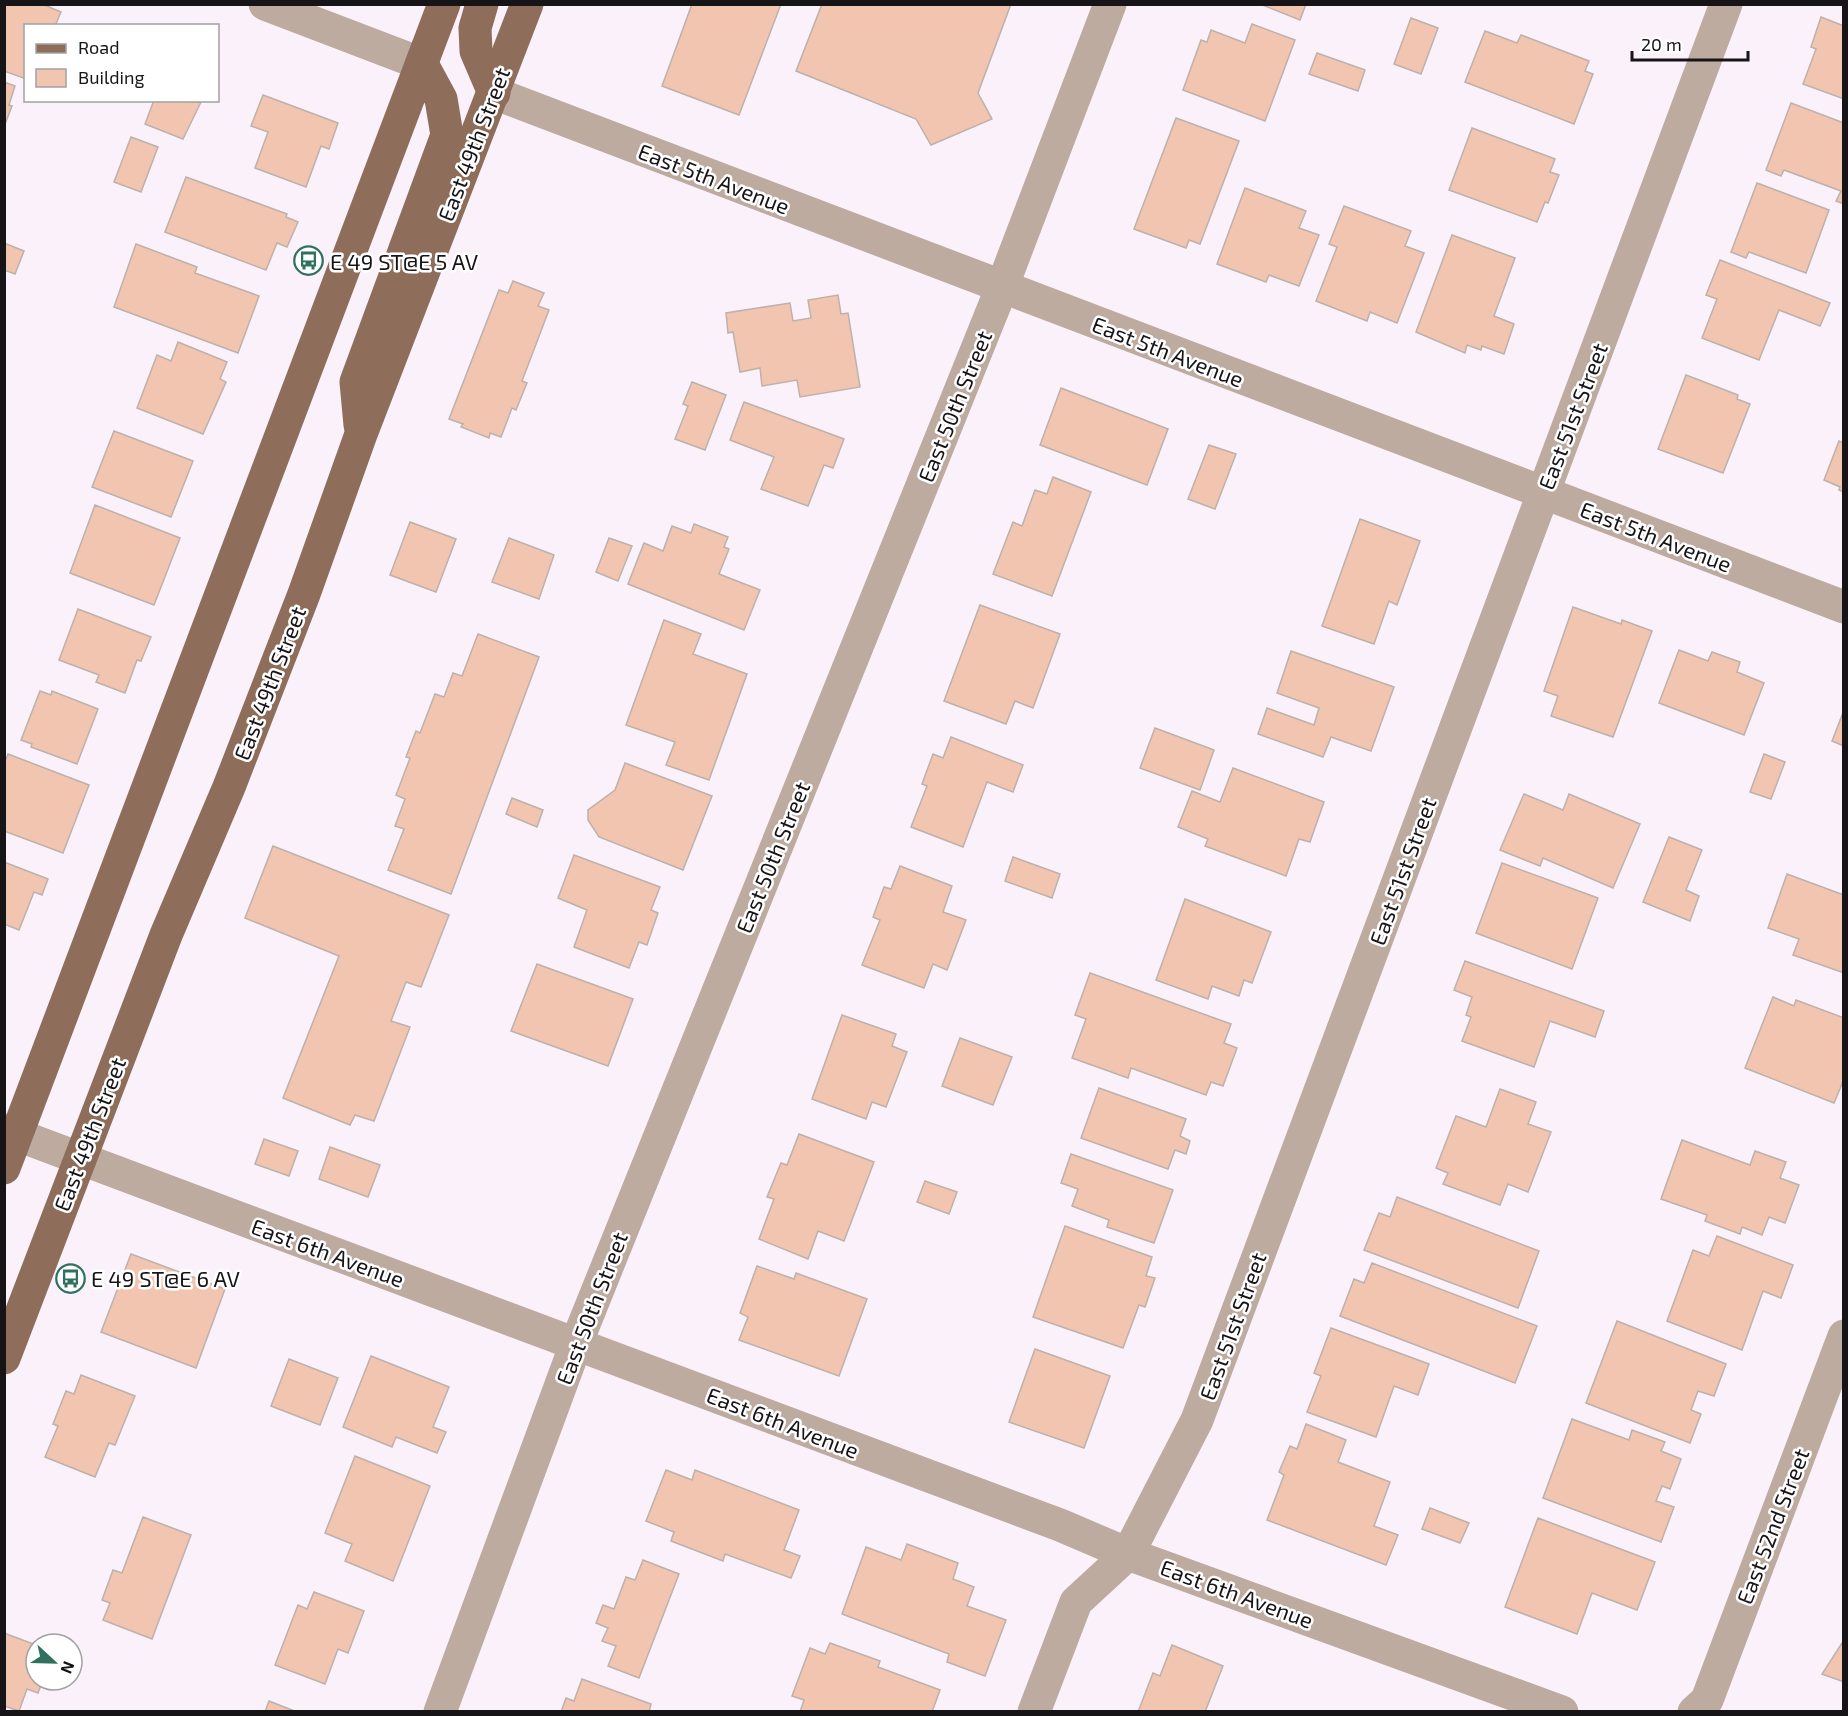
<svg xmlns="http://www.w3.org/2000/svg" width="1848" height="1716" viewBox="0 0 1848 1716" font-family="'Exo 2',sans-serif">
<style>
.building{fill:#f1c5b0;stroke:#beb1ab;stroke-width:1.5}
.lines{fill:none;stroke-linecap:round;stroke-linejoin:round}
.minor{stroke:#bdaba0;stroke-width:33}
.primary{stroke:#8e6e5b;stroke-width:33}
.labels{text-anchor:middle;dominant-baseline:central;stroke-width:5;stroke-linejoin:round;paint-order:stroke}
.street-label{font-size:22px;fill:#171417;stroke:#fff}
.poi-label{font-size:22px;fill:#171417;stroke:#fff;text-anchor:start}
</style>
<rect width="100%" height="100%" fill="#faf1fb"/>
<g class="building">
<path d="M4 4H42L61 12 55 26H26V79L4 71Z"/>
<path d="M692 4H781L739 115 662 86Z"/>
<path d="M822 4H1011L978 93 992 119 931 145 916 119 796 71Z"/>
<path d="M1260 4H1306L1300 20Z"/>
<path d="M1821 17 1844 26V99L1803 84 1816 49 1811 47Z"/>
<path d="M1411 18 1438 28 1421 74 1394 64Z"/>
<path d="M1252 24 1295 40 1265 121 1183 90 1201 40 1207 42 1211 30 1245 43Z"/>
<path d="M1485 31 1517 43 1521 35 1589 61 1585 71 1593 74 1574 124 1465 82Z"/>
<path d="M1317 53 1365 70 1358 91 1309 74Z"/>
<path d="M4 82 15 86 9 105 12 106 4 127Z"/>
<path d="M263 95 338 123 329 149 321 146 306 187 255 168 268 132 251 126Z"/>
<path d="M154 100 201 102 183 139 145 124Z"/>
<path d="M1791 103 1844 123V204L1836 201 1841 191 1784 170 1781 176 1766 170Z"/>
<path d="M1176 118 1239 141 1200 244 1189 240 1186 248 1134 229Z"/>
<path d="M1472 128 1555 159 1550 172 1559 175 1548 203 1545 202 1537 222 1449 190Z"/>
<path d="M131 137 158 147 141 192 114 182Z"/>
<path d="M186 177 287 214 286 217 298 222 287 247 277 243 266 270 165 232Z"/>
<path d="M1757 183 1829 210 1806 273 1749 252 1746 258 1731 252Z"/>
<path d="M1245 188 1306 211 1299 228 1319 235 1299 286 1269 275 1266 282 1217 264Z"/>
<path d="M1344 206 1411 231 1405 246 1424 253 1397 323 1370 312 1367 321 1316 301 1337 247 1329 244Z"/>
<path d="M1452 235 1515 258 1494 316 1514 324 1504 354 1482 346 1481 350 1467 345 1465 353 1416 332Z"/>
<path d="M4 243 24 251 15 274 4 270Z"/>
<path d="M136 244 197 267 195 273 259 296 238 353 114 307Z"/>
<path d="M1720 260 1830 303 1820 326 1779 310 1759 360 1702 338 1717 299 1706 295Z"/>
<path d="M513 281 544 293 538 306 549 310 522 381 527 383 516 410 512 408 501 437 490 433 489 438 461 427 463 424 449 419 499 290 508 293Z"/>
<path d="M838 295 841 314 848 313 860 387 800 397 797 380 762 386 760 368 740 372 733 332 728 333 726 313 790 303 793 321 811 318 808 300Z"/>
<path d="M178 342 227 362 220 379 226 382 203 434 137 408 157 355 171 361Z"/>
<path d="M1686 375 1738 395 1737 399 1750 404 1723 473 1658 449Z"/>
<path d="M692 382 726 395 705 450 675 439 688 406 683 404Z"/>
<path d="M1061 388 1168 429 1147 485 1040 445Z"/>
<path d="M744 402 844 439 833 468 824 465 808 506 761 489 774 457 730 440Z"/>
<path d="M114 431 193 461 171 517 92 487Z"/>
<path d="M1839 441 1844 443V492L1839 490 1840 487 1824 480Z"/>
<path d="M1209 445 1236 454 1215 509 1188 499Z"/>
<path d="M1053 477 1091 492 1052 596 993 574 1013 522 1022 526 1035 490 1047 494Z"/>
<path d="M95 505 180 538 154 605 70 573Z"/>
<path d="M1360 519 1420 541 1397 605 1389 601 1374 644 1322 626Z"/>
<path d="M410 522 456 539 436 592 390 575Z"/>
<path d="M694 524 728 537 724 547 729 549 719 574 760 590 744 630 628 584 644 543 663 551 672 526 691 533Z"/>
<path d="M509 538 554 555 539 599 492 582Z"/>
<path d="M609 538 632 546 618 581 596 572Z"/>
<path d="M980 605 1060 634 1033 708 1015 701 1006 724 944 701Z"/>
<path d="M1573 607 1621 624 1622 620 1652 631 1613 737 1551 716 1558 696 1544 691Z"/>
<path d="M78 609 151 637 141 661 137 660 125 693 96 682 99 675 59 660Z"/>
<path d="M664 620 701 634 693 654 747 674 709 780 666 765 675 742 626 725Z"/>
<path d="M478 634 539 657 451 894 388 870 404 829 395 826 405 799 396 795 410 758 406 757 416 731 420 733 435 694 444 697 453 673 462 676Z"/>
<path d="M1679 650 1708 661 1712 652 1740 662 1737 672 1764 683 1744 735 1659 703Z"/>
<path d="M1291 651 1394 687 1371 751 1331 737 1323 757 1258 734 1267 708 1314 725 1319 708 1277 693Z"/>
<path d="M40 691 51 695 52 691 98 709 77 764 31 747 32 744 21 740Z"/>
<path d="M1844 710V746L1832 741Z"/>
<path d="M1155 728 1214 750 1200 790 1140 768Z"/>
<path d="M951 737 1023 765 1013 792 987 782 963 847 911 827 927 786 922 784 933 754 943 758Z"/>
<path d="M8 754 89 785 63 853 4 831V764Z"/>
<path d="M1764 754 1785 762 1771 799 1750 792Z"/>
<path d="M625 763 712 796 683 870 599 837 588 820V810L615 790Z"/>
<path d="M1233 768 1324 802 1310 842 1299 839 1286 876 1205 846 1208 839 1178 827 1192 791 1220 802Z"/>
<path d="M1524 794 1563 810 1569 794 1640 824 1613 888 1543 858 1540 866 1500 850Z"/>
<path d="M512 798 543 810 537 827 506 814Z"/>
<path d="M1669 837 1702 850 1686 890 1699 896 1690 921 1643 902Z"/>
<path d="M273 846 449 915 421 987 406 982 391 1021 410 1027 374 1121 355 1115 350 1125 283 1098 339 956 245 918Z"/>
<path d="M574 855 660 887 651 910 658 913 647 945 639 942 629 968 574 947 587 910 558 898Z"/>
<path d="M1013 857 1060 874 1052 898 1005 881Z"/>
<path d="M4 862 48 879 42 895 34 892 19 930 4 924Z"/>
<path d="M1502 863 1598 898 1572 969 1476 933Z"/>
<path d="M900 866 952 886 943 912 966 920 947 970 933 964 924 988 862 965 880 920 873 917 884 887 891 889Z"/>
<path d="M1787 874 1844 895V973L1793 955 1799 939 1768 928Z"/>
<path d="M1185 899 1271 932 1252 983 1244 980 1239 996 1212 986 1208 999 1156 980Z"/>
<path d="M1465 961 1604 1011 1595 1037 1550 1021 1534 1067 1462 1041 1471 1017 1466 1015 1472 997 1454 990Z"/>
<path d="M537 964 633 999 608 1066 511 1031Z"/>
<path d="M1090 973 1231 1024 1224 1043 1237 1048 1223 1086 1211 1082 1206 1095 1131 1068 1128 1078 1072 1058 1086 1019 1075 1015Z"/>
<path d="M1773 997 1794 1006 1796 1000 1844 1018V1079L1834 1103 1745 1068Z"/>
<path d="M842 1015 896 1034 892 1046 907 1052 886 1107 872 1102 866 1119 812 1099Z"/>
<path d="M960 1038 1012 1057 993 1105 942 1086Z"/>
<path d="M1099 1088 1186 1119 1180 1136 1190 1141 1186 1154 1175 1150 1168 1169 1081 1138Z"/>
<path d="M1500 1089 1536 1102 1528 1124 1551 1132 1528 1192 1508 1184 1500 1205 1443 1184 1448 1173 1436 1168 1456 1116 1486 1127Z"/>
<path d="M799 1134 874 1162 844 1241 818 1231 808 1259 759 1239 774 1199 767 1197 781 1163 787 1165Z"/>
<path d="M264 1139 298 1151 289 1176 255 1164Z"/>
<path d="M1682 1140 1750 1165 1755 1151 1786 1162 1780 1178 1799 1185 1785 1223 1769 1217 1762 1235 1742 1227 1740 1234 1705 1221 1707 1215 1661 1199Z"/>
<path d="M330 1147 380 1165 368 1197 319 1179Z"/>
<path d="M1071 1154 1173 1190 1154 1243 1107 1227 1109 1220 1072 1206 1078 1189 1061 1183Z"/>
<path d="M925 1181 957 1192 949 1214 917 1202Z"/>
<path d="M1397 1197 1539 1251 1518 1308 1364 1250 1379 1213 1390 1217Z"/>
<path d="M1065 1226 1152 1257 1146 1276 1155 1278 1145 1307 1139 1305 1123 1348 1033 1317Z"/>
<path d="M1717 1236 1793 1265 1781 1298 1763 1291 1742 1350 1667 1321 1693 1250 1709 1256Z"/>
<path d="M131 1254 225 1289 196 1368 101 1332Z"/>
<path d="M1372 1263 1537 1326 1515 1383 1340 1316 1354 1279 1364 1283Z"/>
<path d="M757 1266 794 1279 796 1273 867 1299 839 1376 739 1340 748 1317 740 1313Z"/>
<path d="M1617 1321 1726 1364 1714 1396 1698 1391 1691 1410 1701 1414 1690 1443 1586 1403Z"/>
<path d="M1331 1328 1429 1364 1418 1395 1394 1386 1376 1437 1307 1412 1321 1376 1314 1373Z"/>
<path d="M1035 1349 1110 1376 1084 1448 1009 1422Z"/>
<path d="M371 1356 449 1387 433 1427 446 1432 437 1453 396 1437 392 1447 343 1427Z"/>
<path d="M289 1359 338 1378 320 1425 271 1406Z"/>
<path d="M81 1375 135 1396 115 1445 109 1443 95 1477 45 1457 58 1426 53 1424 66 1391 74 1394Z"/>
<path d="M1572 1419 1629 1440 1632 1430 1665 1442 1661 1451 1681 1459 1670 1489 1662 1486 1656 1501 1674 1507 1661 1542 1543 1498Z"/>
<path d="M1306 1424 1346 1440 1338 1462 1390 1482 1374 1526 1398 1535 1386 1565 1267 1520 1284 1475 1279 1472 1290 1446 1297 1449Z"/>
<path d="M355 1456 430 1486 393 1581 345 1561 352 1544 325 1533Z"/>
<path d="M666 1470 692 1480 695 1470 799 1510 784 1550 800 1556 791 1578 725 1554 723 1561 671 1541 674 1532 646 1521Z"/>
<path d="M1430 1508 1469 1523 1460 1543 1422 1529Z"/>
<path d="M143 1517 191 1535 152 1639 103 1620 110 1603 102 1600 113 1570 122 1573Z"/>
<path d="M1538 1518 1655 1562 1637 1610 1592 1593 1577 1634 1505 1607Z"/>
<path d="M907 1544 958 1563 953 1579 974 1587 967 1606 1006 1620 985 1676 947 1662 949 1654 842 1614 866 1547 901 1560Z"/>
<path d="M643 1560 679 1574 639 1678 608 1666 616 1646 602 1641 608 1628 596 1623 603 1605 614 1609 626 1577 635 1580Z"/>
<path d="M314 1592 364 1611 348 1653 338 1649 325 1684 275 1665 298 1605 307 1609Z"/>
<path d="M4 1633 36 1645V1680H43L38 1693 27 1689 19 1711 4 1706Z"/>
<path d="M830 1643 880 1661 878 1667 940 1690 932 1712H800L804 1700 792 1696 810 1648 825 1654Z"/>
<path d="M1842 1643H1844V1682L1822 1674Z"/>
<path d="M1172 1645 1223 1666 1205 1712H1138L1153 1673 1160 1676Z"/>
<path d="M582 1679 651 1704 649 1712H561L566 1698 574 1701Z"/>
<path d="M269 1701 297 1712H265Z"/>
</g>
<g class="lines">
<g class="minor">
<path d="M265 4 422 64"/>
<path d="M494 93 1844 607"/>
<path d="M4 1130 1060 1525 1128 1554 1562 1712"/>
<path d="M440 1712 576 1344 1002 287 1110 4"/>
<path d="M1034 1712 1076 1602 1128 1554 1197 1420 1726 4"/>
<path d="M1694 1712 1707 1700 1844 1336"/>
</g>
<g class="primary">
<path d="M482 4 475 28 476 51 494 93"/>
<path d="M360 425 356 382 447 135 441 99 422 64"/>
<path d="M4 1168 444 4"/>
<path d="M4 1358 166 935 229 787 304 594 361 434 527 4"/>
</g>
</g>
<defs>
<symbol id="bus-ring" viewBox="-11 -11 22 22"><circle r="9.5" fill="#fff" stroke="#2f705e" stroke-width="1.5"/><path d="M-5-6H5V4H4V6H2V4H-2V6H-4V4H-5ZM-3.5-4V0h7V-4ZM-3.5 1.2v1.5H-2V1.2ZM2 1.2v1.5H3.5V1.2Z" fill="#2f705e"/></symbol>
</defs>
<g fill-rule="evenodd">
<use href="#bus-ring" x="292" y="244" width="33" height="33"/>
<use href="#bus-ring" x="54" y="1262" width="33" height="33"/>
</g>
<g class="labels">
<g class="street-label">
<text transform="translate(473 144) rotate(-69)">East 49th Street</text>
<text transform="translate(714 178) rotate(21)">East 5th Avenue</text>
<text transform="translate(1168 351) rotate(21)">East 5th Avenue</text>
<text transform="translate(954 406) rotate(-68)">East 50th Street</text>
<text transform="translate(1572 416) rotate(-69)">East 51st Street</text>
<text transform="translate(1656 536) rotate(21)">East 5th Avenue</text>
<text transform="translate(269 683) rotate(-69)">East 49th Street</text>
<text transform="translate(772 857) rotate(-68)">East 50th Street</text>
<text transform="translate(1402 871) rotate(-70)">East 51st Street</text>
<text transform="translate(89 1134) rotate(-69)">East 49th Street</text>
<text transform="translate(328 1252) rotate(20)">East 6th Avenue</text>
<text transform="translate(591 1308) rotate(-69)">East 50th Street</text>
<text transform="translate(1232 1326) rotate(-70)">East 51st Street</text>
<text transform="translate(783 1422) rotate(21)">East 6th Avenue</text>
<text transform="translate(1772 1526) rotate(-69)">East 52nd Street</text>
<text transform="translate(1237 1593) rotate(20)">East 6th Avenue</text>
</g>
<g class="poi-label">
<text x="330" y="261">E 49 ST@E 5 AV</text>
<text x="91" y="1278">E 49 ST@E 6 AV</text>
</g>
</g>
<rect width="1848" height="1716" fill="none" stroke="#171417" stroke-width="12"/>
<rect x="24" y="24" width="195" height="78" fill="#ffffff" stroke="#a2a1a2" stroke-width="1.5"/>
<rect x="36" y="44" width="30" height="9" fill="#8e6e5b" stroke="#a2a1a2" stroke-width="1.5"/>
<text x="78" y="54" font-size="18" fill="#171417">Road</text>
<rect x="36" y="69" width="30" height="18" fill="#f1c5b0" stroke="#a2a1a2" stroke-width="1.5"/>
<text x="78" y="84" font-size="18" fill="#171417">Building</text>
<g transform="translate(54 1662) rotate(112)"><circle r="28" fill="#ffffff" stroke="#a2a1a2" stroke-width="1.5"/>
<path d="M0-4.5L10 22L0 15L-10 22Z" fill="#2f705e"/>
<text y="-9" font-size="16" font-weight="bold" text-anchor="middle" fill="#171417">N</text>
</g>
<path d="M1632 51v9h116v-9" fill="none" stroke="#171417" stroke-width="3"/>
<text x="1641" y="51" font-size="18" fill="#171417" stroke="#ffffff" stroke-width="4.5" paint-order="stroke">20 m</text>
</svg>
